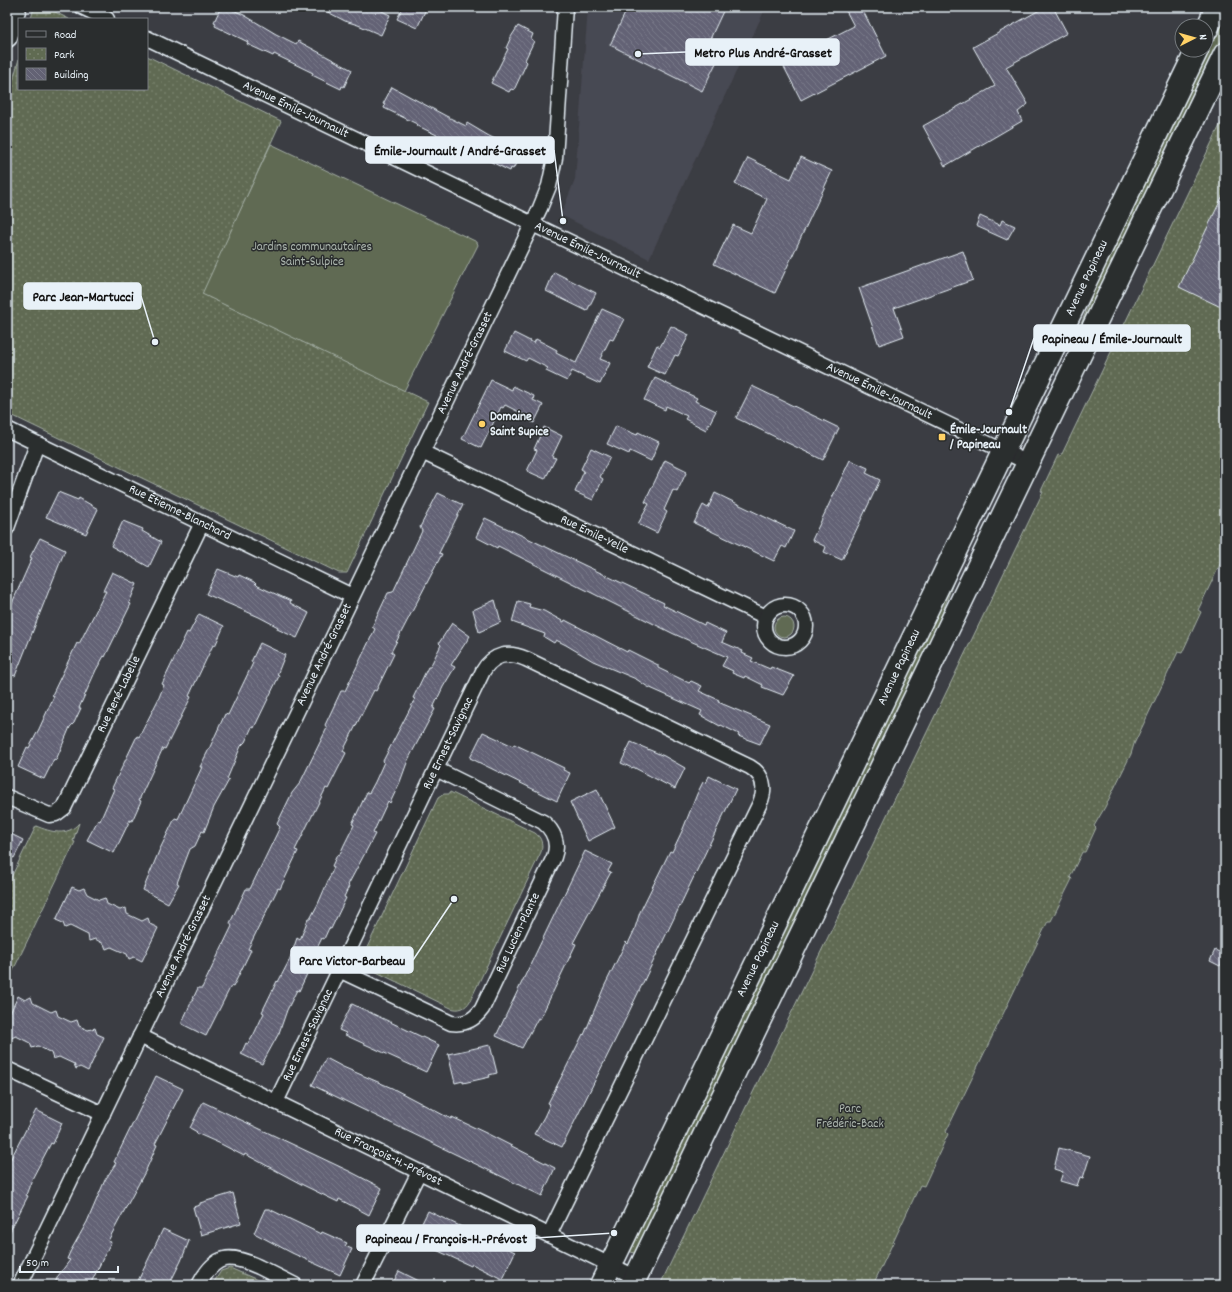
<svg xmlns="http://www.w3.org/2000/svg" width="1232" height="1292" viewBox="0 0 1232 1292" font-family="Dekko,sans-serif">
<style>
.built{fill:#474852}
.green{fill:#606b52;stroke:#a4aea5}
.park{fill:url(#park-dots);stroke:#a4aea5}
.building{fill:url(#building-back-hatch);stroke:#e8f1f8}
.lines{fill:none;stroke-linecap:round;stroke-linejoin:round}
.street-casing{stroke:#e8f1f8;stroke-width:17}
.secondary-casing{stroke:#e8f1f8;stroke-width:23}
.primary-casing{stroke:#e8f1f8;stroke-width:25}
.street{stroke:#2a2d2e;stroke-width:14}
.secondary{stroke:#2a2d2e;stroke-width:20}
.primary{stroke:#2a2d2e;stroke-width:22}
.poi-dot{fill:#ffd166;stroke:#2a2d2e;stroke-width:1.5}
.labels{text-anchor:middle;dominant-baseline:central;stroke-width:3;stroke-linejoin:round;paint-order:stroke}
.street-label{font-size:13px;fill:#e8f1f8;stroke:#2a2d2e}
.park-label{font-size:13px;fill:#abb5ad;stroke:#2a2d2e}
.poi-label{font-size:13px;font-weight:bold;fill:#e8f1f8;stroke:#2a2d2e;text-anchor:start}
.leader{fill:none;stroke:#e8f1f8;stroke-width:1.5}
.callout-dot{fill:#e8f1f8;stroke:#2a2d2e;stroke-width:1.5}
.callout{fill:#e8f1f8;stroke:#e8f1f8;stroke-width:1.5}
.callout-label{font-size:14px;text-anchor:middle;font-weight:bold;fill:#111}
</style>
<defs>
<pattern id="park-dots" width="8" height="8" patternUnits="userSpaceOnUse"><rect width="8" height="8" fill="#606b52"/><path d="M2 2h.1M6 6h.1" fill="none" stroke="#77816c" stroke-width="1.8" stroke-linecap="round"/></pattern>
<pattern id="building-back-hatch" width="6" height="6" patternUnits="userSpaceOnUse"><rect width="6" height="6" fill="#636274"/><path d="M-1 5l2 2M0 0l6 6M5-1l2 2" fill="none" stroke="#797989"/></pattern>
</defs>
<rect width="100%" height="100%" fill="#3b3d43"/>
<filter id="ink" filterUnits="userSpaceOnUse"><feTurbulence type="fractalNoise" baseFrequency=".025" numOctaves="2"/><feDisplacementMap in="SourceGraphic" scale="8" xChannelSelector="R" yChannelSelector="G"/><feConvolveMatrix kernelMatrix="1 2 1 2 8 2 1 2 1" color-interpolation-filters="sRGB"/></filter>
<g filter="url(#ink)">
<path class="built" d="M588 7H766L649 259 561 215 575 179Z"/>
<g class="green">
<path d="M1219 25 1225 27V32L1080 333 1078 332 1101 272Z"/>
<path d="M271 144 477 242 478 245 404 391 201 294Z"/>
<path d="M952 579 954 580 939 622 636 1254 629 1251Z"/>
<circle cx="784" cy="627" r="10"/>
</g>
<g class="park">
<path d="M38 7H45L69 19H31L33 11Z"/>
<path d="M147 56 281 121 202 294 428 402 347 573H339L7 413V101L19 59V89H147Z"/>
<path d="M1225 115V554L1198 610 1201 612 1182 653 1178 652 1134 744 1131 754 1105 807 1094 826 1096 828 1085 852H1082L1070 877 1072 879 1051 921H1048L946 1132 948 1134 924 1186 920 1185 873 1285H660L1042 494 1043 492 1041 491 1058 455 1061 456Z"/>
<path d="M450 792 535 833C542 838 543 845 541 852L470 1001C466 1008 459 1011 451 1008L366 967 367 964 363 961V956L438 798 444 794H449Z"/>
<path d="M79 823 73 841 75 842 7 983V886L36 826C51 832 67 837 79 823Z"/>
<path d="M230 1268 269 1285H212L221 1271Z"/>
</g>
<g class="building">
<path d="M221 7H227L244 15 276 34 296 44 298 41 352 70 344 87 342 86 341 89 312 75 313 73 274 54 273 56 247 44 248 42 215 26 216 23 214 22Z"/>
<path d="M318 7H374L390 15 381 35 358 25 345 21Z"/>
<path d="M403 7H427L417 28 397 19Z"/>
<path d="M628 7H725L703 54 717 61 702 91 610 45Z"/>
<path d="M844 7H861L886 56 801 100 782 63 854 26Z"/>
<path d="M1045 7H1053L1067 33 1006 67 1028 104 1018 112 1022 121 945 166 923 126 995 86 973 47Z"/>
<path d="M518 26 533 34 531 39 534 41 525 60 527 62 514 90 511 89 509 92 491 83 508 49 506 48 511 37Z"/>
<path d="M392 87 446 116 466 126 467 123 489 136 522 152 513 169 511 168 510 171 481 157 482 155 444 136 443 138 416 125 417 124 384 108 385 105 383 104Z"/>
<path d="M801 157 832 171 775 293 714 264 733 225 751 233 767 199 735 184 748 158 791 179Z"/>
<path d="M1225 191V309L1179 287Z"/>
<path d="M980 216 1000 225 1002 220 1015 226 1007 240 976 226Z"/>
<path d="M963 251 973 280 894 308 904 336 879 345 859 288Z"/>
<path d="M554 272 596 293 587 311 546 291Z"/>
<path d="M602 309 624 319 613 340 610 339 600 359 610 363 600 384 572 371 567 381 546 371 548 368 528 358 526 361 505 351 514 333 534 343 536 339 557 350 556 353 576 363Z"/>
<path d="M671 326 689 335 678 356 675 355 665 375 647 367 657 345 660 347Z"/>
<path d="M655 378 697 398 695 401 716 411 706 430 685 419 687 416 666 406 665 410 644 400Z"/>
<path d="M491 380 512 390 513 386 534 396 533 400 543 405 534 423 523 418 525 415 505 405 503 408 501 407 481 448 462 439Z"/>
<path d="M752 386 839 428 823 460 736 418Z"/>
<path d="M616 426 637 435 638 432 659 442 651 461 630 451 629 454 607 444Z"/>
<path d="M544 427 562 436 552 457 556 458 545 479 527 471 537 450 534 449Z"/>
<path d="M591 448 610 457 600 477 603 479 593 500 575 492 584 471 581 469Z"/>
<path d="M665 460 687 471 677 492 673 490 664 510 667 512 657 533 638 524 649 504 645 502Z"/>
<path d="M850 460 868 468 866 473 880 480 842 560 824 552 826 547 812 540Z"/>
<path d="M58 492 78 500 79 498 98 509 86 534 46 517Z"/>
<path d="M438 493 463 505 439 553 442 554 391 652 394 654 376 691 374 690 343 751 346 753 328 789 326 788 295 850 298 851 280 889 278 888 248 949 251 950 233 987 231 986 206 1036 182 1024V1022L198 988H202L232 926 230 923 246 889H250L280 827 277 824 292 793 300 783 327 728 325 725 341 691H345L375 629 372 627 388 593 393 592 422 531 420 527Z"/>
<path d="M715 493 794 531 786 548 782 546 774 561 694 523 703 505 708 508Z"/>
<path d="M485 518 664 603 663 605 704 625 705 623 726 633 722 642 743 651 742 653 753 658 751 661 770 669 771 667 794 676 783 695 762 687 763 685 745 676 744 678 732 673 733 671 722 666 727 657 674 634 498 546 497 548 476 537Z"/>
<path d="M123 521 143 529 142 531 161 542 149 567 111 546Z"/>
<path d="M40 538 65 550 15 676 7 673V618L10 611 9 610 32 558 30 557Z"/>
<path d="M218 569 238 577 239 575 254 582 258 586 291 601 290 603 309 613 297 638 277 629 278 627 259 617 206 594Z"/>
<path d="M112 572 137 584 129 603 131 604 105 657 104 656 96 670 79 708H81L74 723 70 727 56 760 54 759 44 779 18 767 27 747 29 748 39 729 54 696 52 695 77 643 79 644 106 591H103Z"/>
<path d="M495 600 501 622 479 632 473 610Z"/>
<path d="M518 601 530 604 529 607 544 611 564 622 565 620 627 652 628 650 658 665V668L679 678 689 683 691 681 702 686 699 691 719 700 718 702 770 724 760 744 738 736 739 734 721 725 720 726 700 715 702 711 648 687 636 679 593 661 566 645 556 640 554 643 544 637 545 634 512 622Z"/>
<path d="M199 614 224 626 215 646 213 645 189 696 191 697 165 749 163 748 139 800 141 801 132 821 130 820 114 853 87 840 98 820 100 821 114 789 112 788 137 736 139 737 158 700 164 685 162 684 187 632 189 633Z"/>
<path d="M452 623 470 636 451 665 455 667 443 687 433 708 435 709 408 760 400 782 390 803 388 801 373 833 375 834 364 855 348 885 349 886 344 897 346 898 331 929 329 928 324 939 322 938 312 958 314 959 299 991 297 990 287 1010 279 1033 262 1064 241 1054 246 1043 248 1044 254 1034 264 1013 262 1012 277 981 278 982 289 961 297 938 300 940 308 919H310L318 904 334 867 332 866 337 855 339 856 344 845 354 825 352 824 367 792 369 793 375 782 384 762 383 761 415 699 413 698 428 667H430L441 645 439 643Z"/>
<path d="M260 643 285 655 277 675 279 676 254 728 252 727 245 742 241 746 227 779 229 780 214 807 204 832 202 831 195 846 190 849 177 883 179 884 168 903 143 890 159 851 175 818 178 819 202 767H200L210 747 225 714 228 715 253 663 251 662Z"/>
<path d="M483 732 513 746 514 744 531 752 564 768 563 770 570 773 557 801 470 758Z"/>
<path d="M631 742 664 756 685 768 675 789 633 767 632 768 621 763Z"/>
<path d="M709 776 736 789 627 1016 562 1147 534 1134 544 1117 550 1104 548 1103 566 1068 583 1034 584 1035 604 987 626 942 628 944 634 931 640 912 670 851 672 852 683 829 697 794 703 782 706 783Z"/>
<path d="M597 789 615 827 588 841 570 802Z"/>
<path d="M7 832 23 840 14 858 7 855Z"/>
<path d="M585 851 612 864 608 871 611 872 573 943 576 944 540 1019 538 1018 522 1048 496 1036Z"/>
<path d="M72 887 79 890 84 888 87 894 99 900 105 898 107 904 120 910 126 908 127 914 142 921 148 918 150 924 158 928 142 961 134 957 129 959 127 954 111 947 106 949 104 944 95 939 89 941 88 935 70 926 65 928 63 923 56 920Z"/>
<path d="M1215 950 1225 955 1220 966 1210 961Z"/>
<path d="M18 996 25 1000 31 997 33 1003 51 1012 56 1010 58 1016 71 1022 77 1020 79 1026 88 1030 95 1028 97 1034 104 1037 88 1071 80 1067 76 1069 74 1064 59 1057 53 1059 51 1053 38 1046 32 1048 30 1043 16 1036 11 1038 7 1032V1020Z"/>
<path d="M352 1004 439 1045 426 1072 345 1035 346 1033 339 1030Z"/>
<path d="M490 1045 497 1073 489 1075 490 1077 463 1083V1081L455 1083 448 1054Z"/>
<path d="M326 1058 343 1067 392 1088 451 1119 452 1117 488 1134 555 1168 542 1196 312 1085Z"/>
<path d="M156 1076 183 1089 155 1144 157 1145 146 1170 108 1241 111 1242 105 1254 90 1285H54L58 1276 70 1260 67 1259 70 1252 87 1222 105 1180 116 1163 114 1162Z"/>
<path d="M203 1102 351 1172 382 1188 369 1215 339 1199 338 1202 303 1185 245 1154 244 1156 221 1144 196 1133 197 1132 190 1128Z"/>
<path d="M36 1110 62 1123 53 1144 51 1143 32 1179 26 1195 28 1196 7 1237V1166Z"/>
<path d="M1059 1148 1090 1156 1083 1178 1080 1177 1077 1186 1060 1181 1063 1172 1054 1169Z"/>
<path d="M233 1193 241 1223 201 1235 193 1207 200 1205V1203Z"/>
<path d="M265 1209H269L321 1234 322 1232 347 1243 345 1246 352 1249 340 1275 292 1253 254 1233Z"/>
<path d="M428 1211 515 1252 502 1279 472 1264 471 1266 434 1249 415 1237Z"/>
<path d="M163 1229 189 1241 181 1261 169 1285H136Z"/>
<path d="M399 1271 427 1285H392Z"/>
</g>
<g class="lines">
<defs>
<g id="street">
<path d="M82 7 107 19"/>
<path id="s1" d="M147 38 1028 463"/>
<path id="s2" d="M7 429 352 596"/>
<path id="s3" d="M422 452 766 617"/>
<path d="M7 528 37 444"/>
<circle cx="785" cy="626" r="21"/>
<path id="s4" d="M7 797 49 815 56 814 64 808 202 523"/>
<path id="s5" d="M339 970 451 1023C465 1025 474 1020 482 1009L554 857C559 843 554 831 543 822L436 769"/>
<path id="s6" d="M140 1036 635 1277"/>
<path d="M7 1069 103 1114"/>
<path id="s7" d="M276 1102 483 671C493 654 508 651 526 659L750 767C764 775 766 789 760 803L549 1235"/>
<path id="s8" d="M20 1285 540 208 549 186 555 158 565 7"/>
<path d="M199 1285C215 1254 229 1253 259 1267 271 1273 283 1279 295 1285"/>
<path d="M363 1285 419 1172"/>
</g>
<path id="secondary" d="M7 37 16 7"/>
<g id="primary">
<path d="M1206 31 1217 7"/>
<path id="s9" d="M601 1285 1197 50"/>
<path d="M632 1285 1225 54"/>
</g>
</defs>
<use href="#street" class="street-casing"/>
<use href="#secondary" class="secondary-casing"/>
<use href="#primary" class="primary-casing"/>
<use href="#street" class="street"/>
<use href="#secondary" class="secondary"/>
<use href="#primary" class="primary"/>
</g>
</g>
<g class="poi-dot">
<circle cx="482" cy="424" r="4"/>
<rect x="938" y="433" width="8" height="8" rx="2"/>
</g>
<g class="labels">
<g class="street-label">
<text stroke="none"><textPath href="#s1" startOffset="165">Avenue Émile-Journault</textPath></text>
<text stroke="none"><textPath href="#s1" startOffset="489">Avenue Émile-Journault</textPath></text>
<text stroke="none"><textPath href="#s9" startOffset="1118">Avenue Papineau</textPath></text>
<text stroke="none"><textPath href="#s8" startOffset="1024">Avenue André-Grasset</textPath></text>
<text stroke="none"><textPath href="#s1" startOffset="813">Avenue Émile-Journault</textPath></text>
<text stroke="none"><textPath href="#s2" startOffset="192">Rue Étienne-Blanchard</textPath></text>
<text stroke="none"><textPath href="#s3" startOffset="191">Rue Émile-Yelle</textPath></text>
<text stroke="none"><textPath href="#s8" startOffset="700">Avenue André-Grasset</textPath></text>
<text stroke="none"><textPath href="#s9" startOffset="686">Avenue Papineau</textPath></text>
<text stroke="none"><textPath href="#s4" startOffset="189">Rue René-Labelle</textPath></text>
<text stroke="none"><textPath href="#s7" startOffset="398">Rue Ernest-Savignac</textPath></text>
<text stroke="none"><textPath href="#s5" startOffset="244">Rue Lucien-Plante</textPath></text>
<text stroke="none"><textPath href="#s8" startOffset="376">Avenue André-Grasset</textPath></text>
<text stroke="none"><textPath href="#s9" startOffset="362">Avenue Papineau</textPath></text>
<text stroke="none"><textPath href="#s7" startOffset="74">Rue Ernest-Savignac</textPath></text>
<text stroke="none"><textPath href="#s6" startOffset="276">Rue François-H.-Prévost</textPath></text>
</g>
<g class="park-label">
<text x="312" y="247">Jardins communautaires<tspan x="312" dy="15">Saint-Sulpice</tspan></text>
<text x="850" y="1109">Parc<tspan x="850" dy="15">Frédéric-Back</tspan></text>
</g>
<g class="poi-label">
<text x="490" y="417">Domaine<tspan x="490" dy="15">Saint Supice</tspan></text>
<text x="950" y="430">Émile-Journault<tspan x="950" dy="15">/ Papineau</tspan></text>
</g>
</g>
<path class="leader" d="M638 54L686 52M563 221L554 150M155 342L141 296M1009 412L1034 338M454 899L413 960M614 1233L535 1238"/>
<g class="callout-dot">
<circle cx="638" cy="54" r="4"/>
<circle cx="563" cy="221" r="4"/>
<circle cx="155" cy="342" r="4"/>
<circle cx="1009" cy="412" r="4"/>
<circle cx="454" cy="899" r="4"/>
<circle cx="614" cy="1233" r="4"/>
</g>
<g class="callout">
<rect x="686" y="39" width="153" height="26" rx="4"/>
<rect x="366" y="137" width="188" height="26" rx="4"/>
<rect x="24" y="283" width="117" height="26" rx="4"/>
<rect x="1034" y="325" width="156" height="26" rx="4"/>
<rect x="291" y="947" width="122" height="26" rx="4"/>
<rect x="357" y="1225" width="178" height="26" rx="4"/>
</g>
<g class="callout-label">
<text x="763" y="57">Metro Plus André-Grasset</text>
<text x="460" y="155">Émile-Journault / André-Grasset</text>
<text x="83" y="301">Parc Jean-Martucci</text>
<text x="1112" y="343">Papineau / Émile-Journault</text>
<text x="352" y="965">Parc Victor-Barbeau</text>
<text x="446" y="1243">Papineau / François-H.-Prévost</text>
</g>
<rect width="1232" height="1292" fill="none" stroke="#2a2d2e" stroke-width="24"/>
<rect x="12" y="12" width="1208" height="1268" fill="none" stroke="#e8f1f8" stroke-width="1.5" filter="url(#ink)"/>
<rect x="18" y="18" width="130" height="72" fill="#2a2d2e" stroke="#767b7f"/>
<rect x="26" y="31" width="20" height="6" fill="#2a2d2e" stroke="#767b7f"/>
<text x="54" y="38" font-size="12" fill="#e8f1f8">Road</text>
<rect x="26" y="48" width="20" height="12" fill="url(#park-dots)" stroke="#767b7f"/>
<text x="54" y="58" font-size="12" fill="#e8f1f8">Park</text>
<rect x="26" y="68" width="20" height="12" fill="url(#building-back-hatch)" stroke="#767b7f"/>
<text x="54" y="78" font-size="12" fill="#e8f1f8">Building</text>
<g transform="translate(1194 38) rotate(84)"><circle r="19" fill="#2a2d2e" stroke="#767b7f"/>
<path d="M0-3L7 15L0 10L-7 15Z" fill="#ffd166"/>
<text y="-6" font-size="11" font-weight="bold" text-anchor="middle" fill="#e8f1f8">N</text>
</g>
<path d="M20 1266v6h98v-6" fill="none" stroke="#e8f1f8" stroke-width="2"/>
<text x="26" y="1266" font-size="12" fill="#e8f1f8" stroke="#2a2d2e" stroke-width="3" paint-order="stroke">50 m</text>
</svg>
